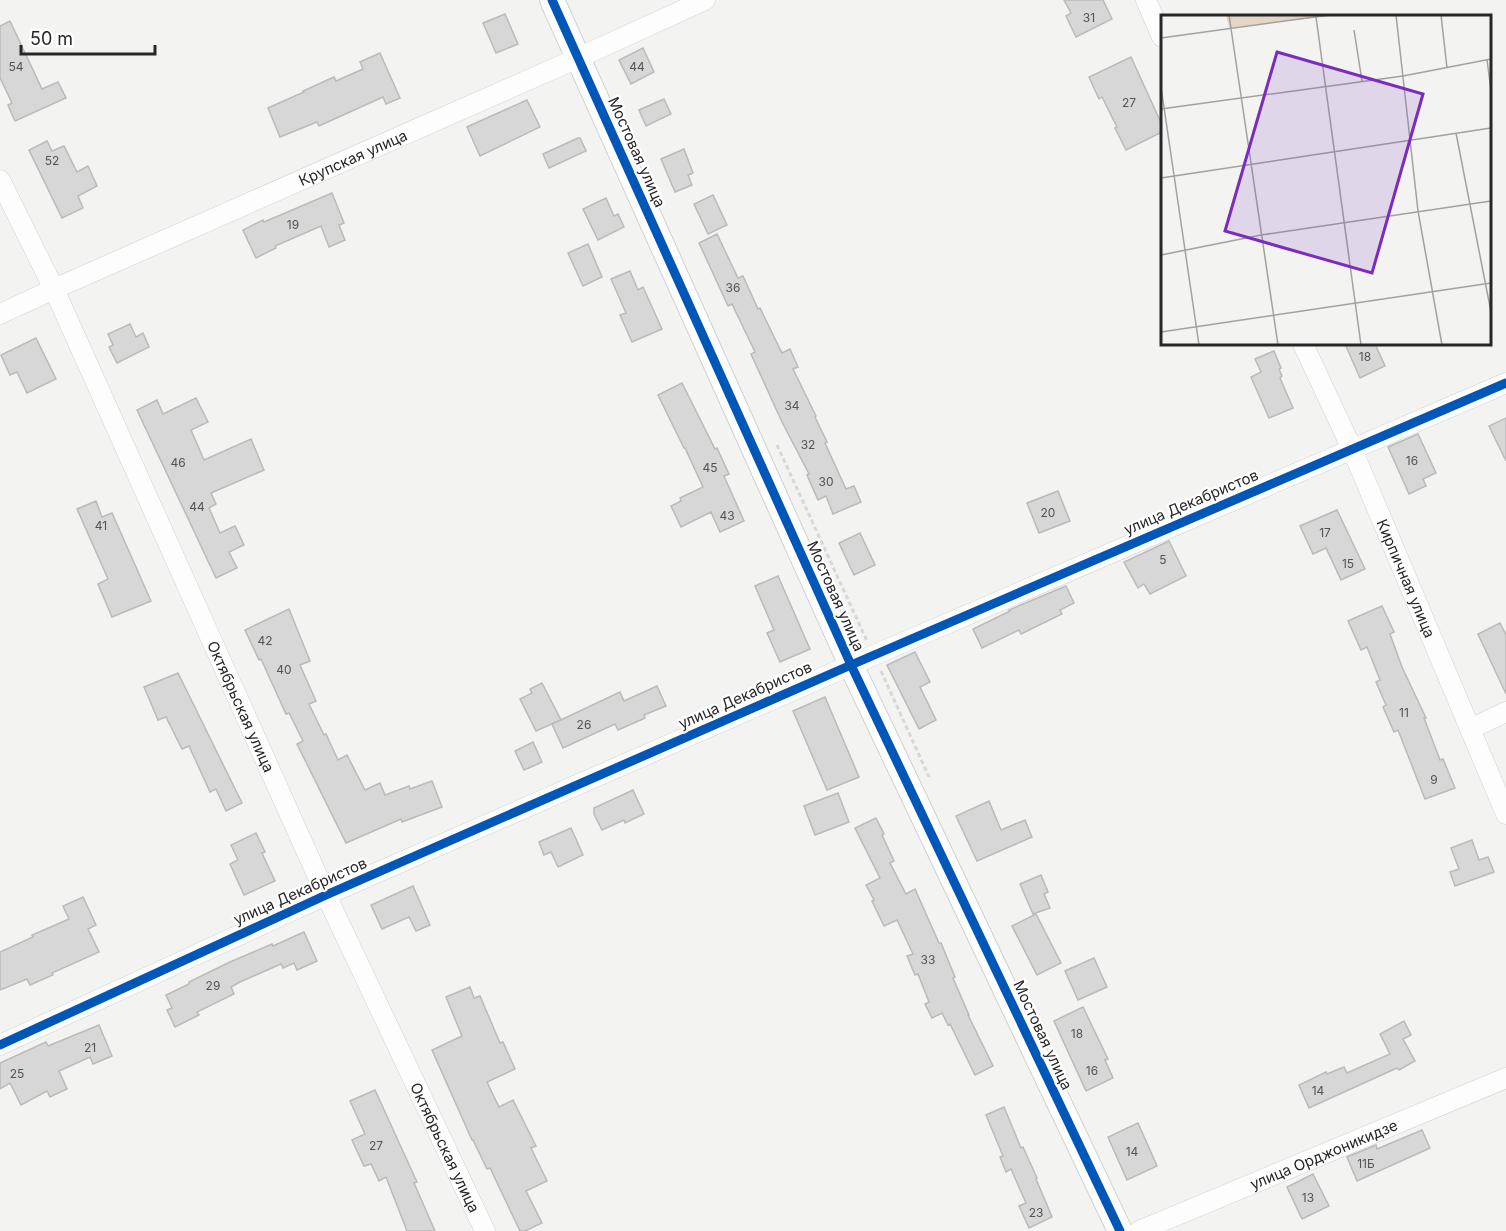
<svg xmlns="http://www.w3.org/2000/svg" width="1506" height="1231" viewBox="0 0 1506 1231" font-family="Inter,sans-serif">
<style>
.building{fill:#d6d7d6;stroke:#b9bbb9;stroke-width:1.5}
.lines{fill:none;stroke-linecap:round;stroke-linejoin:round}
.minor-casing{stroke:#d0d1cf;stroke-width:21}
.tertiary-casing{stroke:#d0d1cf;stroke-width:26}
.path{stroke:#d6d7d6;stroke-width:3;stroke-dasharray:4.5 3;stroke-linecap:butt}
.minor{stroke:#fdfdfd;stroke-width:20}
.tertiary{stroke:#fdfdfd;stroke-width:24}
.cycleway-casing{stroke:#fff;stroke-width:13}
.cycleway{stroke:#0057b8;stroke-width:9}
.labels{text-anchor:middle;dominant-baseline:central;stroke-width:4.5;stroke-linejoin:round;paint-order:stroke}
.number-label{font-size:12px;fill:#525352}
.street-label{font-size:15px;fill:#262726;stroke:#fff}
.inset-road{fill:none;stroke:#a1a2a0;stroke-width:1.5}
.view{fill:#7b2cbf;fill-opacity:0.15;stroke:#7b2cbf;stroke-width:3}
.inset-edge{fill:none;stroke:#262726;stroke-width:3}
</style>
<rect width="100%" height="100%" fill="#f3f4f2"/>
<g class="building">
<path d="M1064 0H1103L1112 19 1076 37 1066 16 1071 13Z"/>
<path d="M505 14 518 44 496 53 483 23Z"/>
<path d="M10 21 42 89 58 82 66 98 15 121 8 105 12 103 0 78V26Z"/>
<path d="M643 48 654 72 631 84 619 60Z"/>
<path d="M380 53 400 98 386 104 383 97 319 126 317 122 280 137 268 108 304 92 303 91 334 77 336 81 363 69 360 62Z"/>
<path d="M1131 57 1162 125V132L1126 150 1115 128 1117 127 1102 97 1099 99 1089 77Z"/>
<path d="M664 99 671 114 646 126 639 110Z"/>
<path d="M527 100 540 127 480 156 467 127Z"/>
<path d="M578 138H580L586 151 549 168 543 154Z"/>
<path d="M47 141 52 151 64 146 77 172 88 166 97 186 78 196 83 208 62 218 29 150Z"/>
<path d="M684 149 693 173 688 175 692 185 675 192 661 159Z"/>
<path d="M332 193 344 223 339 225 345 240 329 247 321 226 275 246 276 248 256 258 243 230 263 220 264 222Z"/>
<path d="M713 195 727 225 708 234 694 204Z"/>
<path d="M606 198 614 216 618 214 624 227 598 240 583 209Z"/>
<path d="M717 234 738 278 743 276 758 309 760 308 782 353 790 349 798 367 793 369 816 416 815 417 827 442 825 443 846 489 854 486 861 502 833 514 826 496 818 500 807 475 809 474 782 422 751 354 755 352 732 304 728 306 699 243Z"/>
<path d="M588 244 602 277 583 286 568 253Z"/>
<path d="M630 271 638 290 643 287 662 329 632 342 620 315 626 313 611 279Z"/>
<path d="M130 324 136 337 143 333 149 347 117 363 109 347 113 345 108 334Z"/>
<path d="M36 338 56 379 27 393 17 372 10 375 1 355Z"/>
<path d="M1345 344H1375L1385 366 1360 378Z"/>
<path d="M1274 351 1281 368 1279 369 1282 376 1280 378 1293 408 1269 418 1251 377 1261 372 1255 359Z"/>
<path d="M682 383 715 449 717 448 729 474 724 476 744 521 720 532 711 512 681 527 671 506 681 501 680 498 703 487 685 448H684L658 395Z"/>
<path d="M196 398 208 422 191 430 204 460 251 439 264 470 211 493 216 504 209 508 220 533 235 526 244 545 229 552 237 568 216 578 137 410 157 400 163 414Z"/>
<path d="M1506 418V461L1489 426Z"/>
<path d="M1418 434 1436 473 1423 479 1426 486 1409 494 1388 447Z"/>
<path d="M1058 491 1070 521 1039 533 1027 503Z"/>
<path d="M96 501 102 517 112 513 151 601 112 617 98 584 108 579 77 509Z"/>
<path d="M1337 510 1365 569 1341 580 1326 548 1313 554 1300 526Z"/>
<path d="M860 533 875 565 854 575 839 543Z"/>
<path d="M1169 541 1186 576 1150 594 1144 584 1138 588 1124 562Z"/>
<path d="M778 576 810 649 780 662 767 633 774 630 755 586Z"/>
<path d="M1066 586 1074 603 1060 610 1062 614 1021 634 1019 630 982 648 973 629 1010 611 1009 610Z"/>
<path d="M1382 606 1394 632 1390 634 1402 667 1426 718H1424L1440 760 1443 759 1455 788 1425 799 1398 730 1394 732 1383 707 1386 705 1376 682 1380 680 1367 647 1361 650 1348 621Z"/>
<path d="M289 609 310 661 300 665 316 701 309 704 324 735 326 734 338 760 347 755 365 790 380 783 385 795 409 786 410 789 432 781 442 807 402 822 401 819 346 843 297 744 303 741 289 713 286 714 261 659 259 660 245 630Z"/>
<path d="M1500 623 1506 635V694L1478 634Z"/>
<path d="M915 652 930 682 920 687 936 720 919 729 887 665Z"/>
<path d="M178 673 242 803 226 811 216 789 210 792 189 746 182 749 166 717 158 720 144 687Z"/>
<path d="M542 683 561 720 536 731 520 699 532 693 530 689Z"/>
<path d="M657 686 666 706 644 715 645 718 618 730 615 724 563 748 552 724 620 692 624 701Z"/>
<path d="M825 697 859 777 827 790 793 711Z"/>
<path d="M533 742 542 762 524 770 515 751Z"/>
<path d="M633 790 644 814 625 823 624 820 602 830 594 814V808Z"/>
<path d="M838 793 849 822 815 835 804 806Z"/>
<path d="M989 801 1001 830 1025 820 1032 837 977 861 956 816Z"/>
<path d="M876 818 884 834 882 835 894 861 890 863 906 894 915 889 939 943H941L955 977 953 978 969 1015H968L993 1066 975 1075 950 1024 948 1025 942 1013 932 1018 925 1004 929 1002 918 974 915 975 907 956 913 954 897 920 884 926 872 901 874 900 866 885 880 878 855 828Z"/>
<path d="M571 828 583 855 558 867 551 852 544 855 539 842Z"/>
<path d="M256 833 265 852 262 853 275 881 244 895 230 864 238 860 231 845Z"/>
<path d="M1472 840 1479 860 1488 857 1494 872 1455 886 1450 872 1459 869 1451 848Z"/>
<path d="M1041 875 1048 892 1044 894 1050 908 1033 914 1020 884Z"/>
<path d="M413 886 430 925 416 931 409 917 382 929 371 905Z"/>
<path d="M83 897 96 925 88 929 99 952 52 973 53 975 30 985 27 979 0 990V952L33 937 32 935 69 919 63 906Z"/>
<path d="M1036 914 1061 963 1037 975 1012 926Z"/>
<path d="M304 932 317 961 297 970 294 963 283 968 281 964 240 982 231 987 234 994 197 1012 199 1015 175 1027 167 1010 172 1008 166 995 189 984V982L230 962 272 944 273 946Z"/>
<path d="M1094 958 1107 987 1078 1000 1065 971Z"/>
<path d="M470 987 474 998 480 996 500 1043 503 1042 515 1069 487 1082 499 1107 513 1100 536 1146 531 1148 547 1181 526 1191 542 1223 525 1231H520L490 1168 487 1169 473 1140H472L432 1050 462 1036 446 997Z"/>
<path d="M1083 1007 1108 1059 1105 1060 1113 1078 1086 1091 1054 1021Z"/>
<path d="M1404 1021 1411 1035 1403 1039 1415 1061 1399 1070 1397 1068 1309 1108 1299 1085 1326 1072 1327 1074 1344 1067 1347 1073 1390 1054 1380 1034Z"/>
<path d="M99 1025 112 1056 93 1064 90 1057 59 1071 67 1089 50 1097 47 1091 21 1105 10 1083 0 1089V1063L46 1042 48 1046Z"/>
<path d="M375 1090 417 1182 414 1183 435 1231H407L386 1177 379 1181 371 1164 364 1166 352 1140 365 1134 350 1101Z"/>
<path d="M1004 1107 1021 1148 1023 1147 1037 1178 1036 1179 1052 1217 1029 1228 1019 1206 1026 1203 1011 1169 1006 1172 1000 1157 1003 1156 986 1115Z"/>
<path d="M1138 1123 1157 1166 1127 1180 1108 1137Z"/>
<path d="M1422 1130 1430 1148 1357 1181 1347 1157 1376 1145 1377 1149Z"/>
<path d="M1313 1174 1329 1206 1302 1219 1287 1187Z"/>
</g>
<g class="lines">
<defs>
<g id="minor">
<path d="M1146 0 1162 37"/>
<path id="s1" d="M0 180 54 289 326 895 485 1231"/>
<path id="s2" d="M0 314 54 289 578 58 705 0"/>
<path id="s3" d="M1303 344 1352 449 1506 814"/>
<path d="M1470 729 1506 712"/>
<path d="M0 1045 326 895 851 665 1506 383"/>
<path id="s4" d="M1139 1231 1506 1078"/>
</g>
<path id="tertiary" d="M552 0 851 665 1120 1231"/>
</defs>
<use href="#minor" class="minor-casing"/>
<use href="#tertiary" class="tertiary-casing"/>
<g class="path">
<path d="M777 445 867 641"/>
<path d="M881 671 929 777"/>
</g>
<use href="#minor" class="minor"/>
<use href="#tertiary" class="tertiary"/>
<defs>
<g id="cycleway">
<path d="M552 0 851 665 1120 1231"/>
<path d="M0 1045 326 895 851 665 1506 383"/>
</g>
</defs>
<use href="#cycleway" class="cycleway-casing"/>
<use href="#cycleway" class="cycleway"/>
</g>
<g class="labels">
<g class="number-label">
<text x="1089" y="17">31</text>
<text x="16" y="66">54</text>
<text x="637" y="66">44</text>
<text x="1129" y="102">27</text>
<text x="52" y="160">52</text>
<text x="293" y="224">19</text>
<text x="733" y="287">36</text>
<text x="1365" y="356">18</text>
<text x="792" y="405">34</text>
<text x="808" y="444">32</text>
<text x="1412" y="460">16</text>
<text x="178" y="462">46</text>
<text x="710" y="467">45</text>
<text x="826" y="481">30</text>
<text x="197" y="506">44</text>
<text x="1048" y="512">20</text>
<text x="727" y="515">43</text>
<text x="101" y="525">41</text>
<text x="1325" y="532">17</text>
<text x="1163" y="559">5</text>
<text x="1348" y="563">15</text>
<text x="265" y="640">42</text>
<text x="284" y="669">40</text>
<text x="1404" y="712">11</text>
<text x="584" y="724">26</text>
<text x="1434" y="779">9</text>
<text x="928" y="959">33</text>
<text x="213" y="985">29</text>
<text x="1077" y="1033">18</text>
<text x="90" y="1047">21</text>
<text x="1092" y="1070">16</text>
<text x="17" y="1073">25</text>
<text x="1318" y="1090">14</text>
<text x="376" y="1145">27</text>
<text x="1132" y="1151">14</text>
<text x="1366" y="1163">11Б</text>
<text x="1308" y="1197">13</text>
<text x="1036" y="1212">23</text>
</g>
<g class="street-label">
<text transform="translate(637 152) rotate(66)">Мостовая улица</text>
<text stroke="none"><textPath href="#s2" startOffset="386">Крупская улица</textPath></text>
<text transform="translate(1191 502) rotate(-23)">улица Декабристов</text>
<text stroke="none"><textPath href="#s3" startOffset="256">Кирпичная улица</textPath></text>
<text transform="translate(836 596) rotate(66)">Мостовая улица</text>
<text transform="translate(745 695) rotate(-24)">улица Декабристов</text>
<text stroke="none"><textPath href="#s1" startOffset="579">Октябрьская улица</textPath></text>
<text transform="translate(300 891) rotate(-24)">улица Декабристов</text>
<text transform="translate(1043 1035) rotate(65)">Мостовая улица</text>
<text stroke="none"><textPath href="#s1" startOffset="1065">Октябрьская улица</textPath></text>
<text stroke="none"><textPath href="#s4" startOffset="200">улица Орджоникидзе</textPath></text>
</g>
</g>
<g transform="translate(1161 15)">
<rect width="330" height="330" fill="#f3f4f2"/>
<path d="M65 0H179L68 13Z" fill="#e4d5c4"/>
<path class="inset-road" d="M68 0 117 330M235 0 257 196 281 330M280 0 286 53M155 2 200 330M193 15 201 66M0 23 168 0M326 45 330 75M0 72 38 330M0 94 242 61 330 44M295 118 330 297M0 163 330 113M0 240 100 220 330 186M0 317 330 268"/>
<path class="view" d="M116 37 262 79 211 258 64 216Z"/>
<rect width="330" height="330" class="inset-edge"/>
</g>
<path d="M21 45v9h134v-9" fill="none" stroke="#262726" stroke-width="3"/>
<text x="30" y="45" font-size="18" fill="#262726" stroke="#ffffff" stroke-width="4.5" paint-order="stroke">50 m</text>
</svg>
